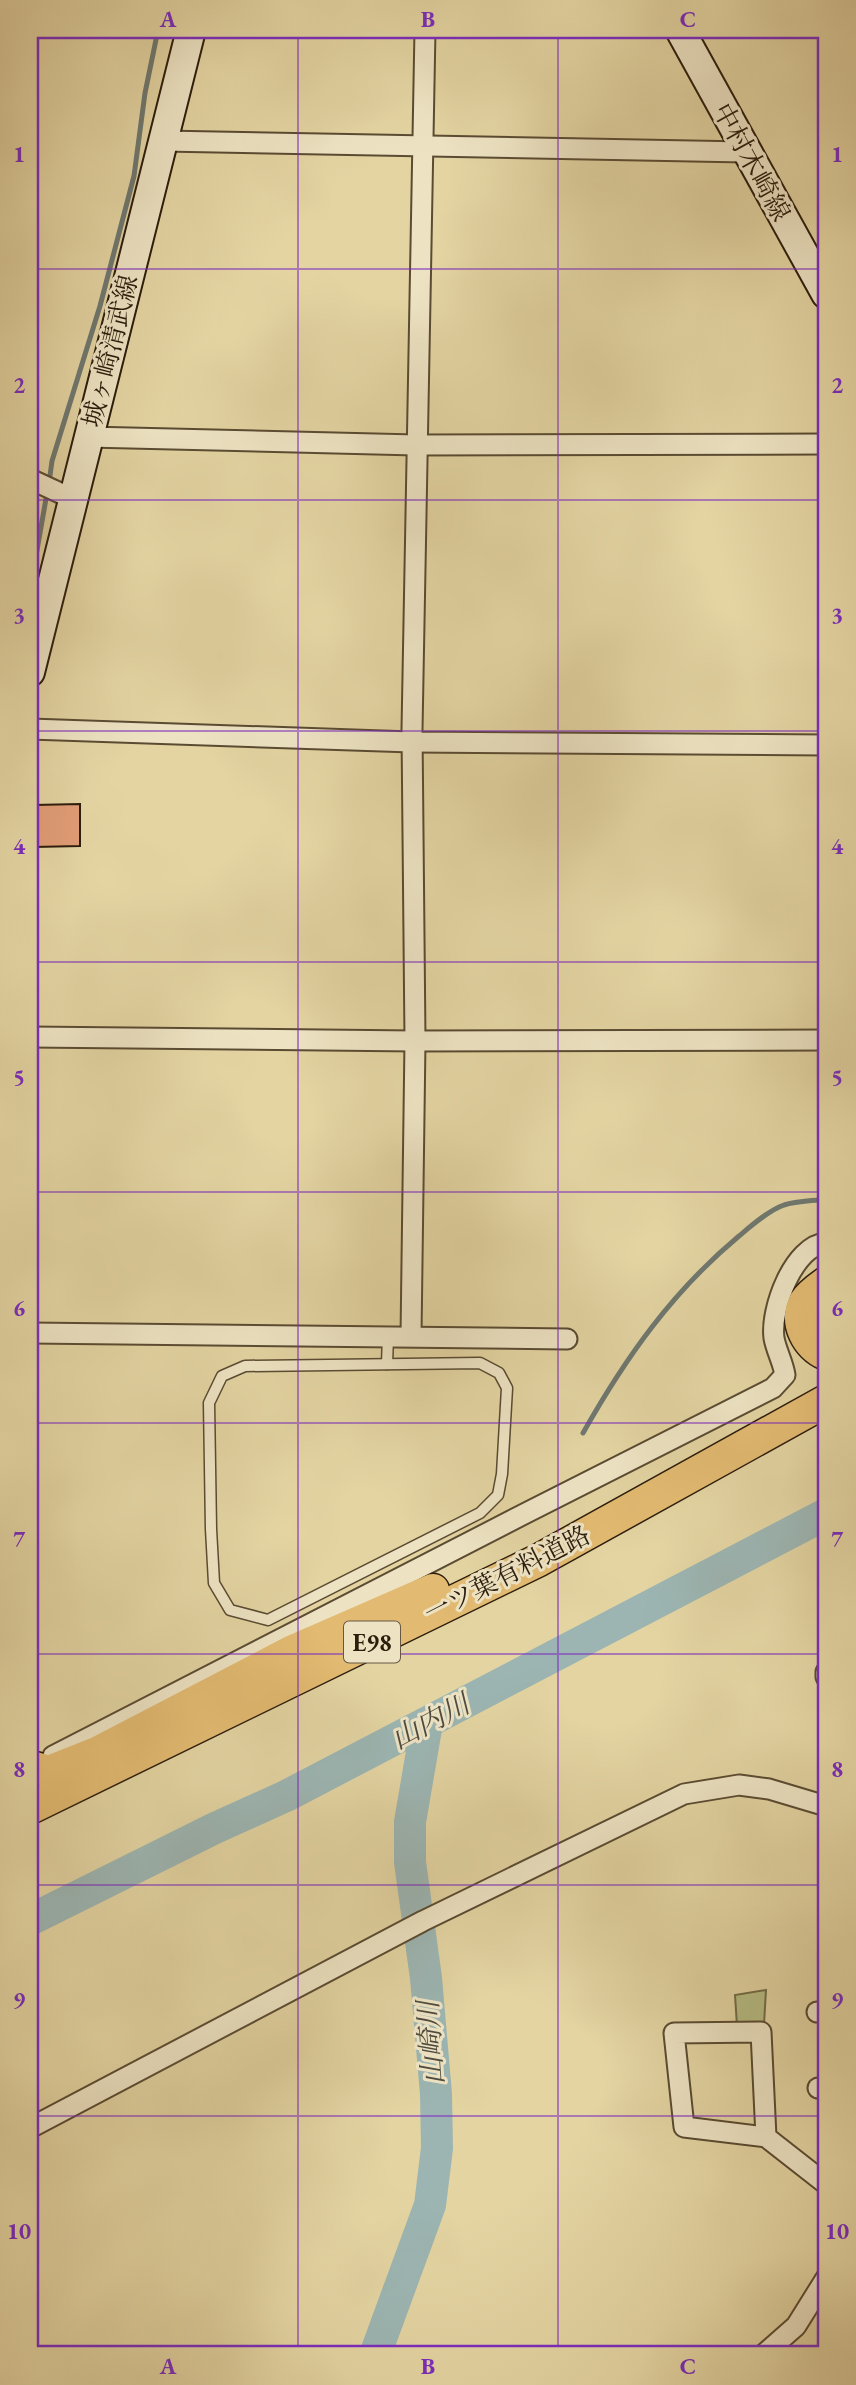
<svg xmlns="http://www.w3.org/2000/svg" width="856" height="2385" viewBox="0 0 856 2385" font-family="'EB Garamond','Noto Serif JP',serif">
<style>
.green{fill:#b6bc83;stroke:#716c48;stroke-width:2}
.lines{fill:none;stroke-linecap:round;stroke-linejoin:round}
.stream{stroke:#6f7870;stroke-width:5}
.river{stroke:#9cb5b2;stroke-width:32}
.building{fill:#e09c76;stroke:#2c1d0d;stroke-width:2}
.lane-casing{stroke:#5a4b32;stroke-width:13}
.street-casing{stroke:#5a4b32;stroke-width:23}
.secondary-casing{stroke:#2c1d0d;stroke-width:32}
.primary-casing{stroke:#2c1d0d;stroke-width:35}
.lane{stroke:#ede3c3;stroke-width:10}
.street{stroke:#ede3c3;stroke-width:19}
.secondary{stroke:#ede3c3;stroke-width:28}
.primary{stroke:#e2ba71;stroke-width:32}
.grid{fill:none;stroke:#7b2cbf;stroke-width:2;stroke-opacity:0.55}
.labels{text-anchor:middle;dominant-baseline:central;stroke-width:6;stroke-linejoin:round;paint-order:stroke}
.shield{fill:#ede3c3;stroke:#665844;stroke-width:2}
.shield-label{font-size:24px;font-weight:bold;fill:#2c1d0d}
.street-label{font-size:26px;fill:#2c1d0d;stroke:#ede3c3}
.water-label{font-size:28px;font-style:italic;fill:#4e4b3f;stroke:#ede3c3}
.neatline{fill:none;stroke:#7b2cbf;stroke-width:2.5}
.grid-label{font-size:23px;text-anchor:middle;font-weight:bold;fill:#7b2cbf}
</style>
<rect width="100%" height="100%" fill="#e3d4a2"/>
<filter id="stains"><feTurbulence type="fractalNoise" baseFrequency=".00286" numOctaves="4"/><feColorMatrix values="0 0 0 0 .2 0 0 0 0 .09 0 0 0 0 .02 0 0 0 .5 -.17"/></filter>
<radialGradient id="worn" r=".72"><stop offset=".6" stop-color="#630" stop-opacity="0"/><stop offset="1" stop-color="#630" stop-opacity=".3"/></radialGradient>
<path class="green" d="M766 1990 764 2024 737 2026 735 1995Z"/>
<g class="lines">
<g class="stream">
<path d="M49 483 52 461 100 306 134 176 145 93 158 30"/>
<path d="M30 590 47 493"/>
<path d="M583 1433C626 1357 672 1292 739 1236 751 1226 769 1210 784 1205 797 1201 813 1201 826 1199"/>
</g>
<g class="river">
<path d="M30 1920 213 1829 286 1796 826 1514"/>
<path d="M375 2355 430 2205 437 2148 436 2094 426 1978 410 1862V1822L427 1723"/>
</g>
</g>
<path class="building" d="M80 804V846L34 847V805Z"/>
<g class="lines">
<defs>
<g id="lane">
<path d="M480 1363 499 1373 507 1388 502 1474 498 1495 480 1513 268 1620 230 1610 214 1583 211 1529 209 1403 222 1376 245 1366Z"/>
<path d="M387 1364 388 1336"/>
</g>
<g id="street">
<path d="M163 141 745 152"/>
<path d="M88 437 416 445 826 444"/>
<path d="M30 479 73 499"/>
<path d="M30 729 412 742 826 745"/>
<path d="M30 1037 415 1041 826 1040"/>
<path d="M30 1333 567 1339"/>
<path d="M411 1336 415 1041 412 730 425 30"/>
<path d="M826 1672V1677"/>
<path d="M53 1756 530 1511 773 1388 785 1375C783 1362 776 1350 774 1338 770 1309 794 1245 826 1243"/>
<path d="M817 2012H826"/>
<path d="M818 2088H826"/>
<path d="M30 2128 423 1921 684 1794 739 1785 769 1789 826 1806"/>
<path d="M766 2137 761 2032 674 2033 684 2127 766 2137 826 2184"/>
<path d="M763 2355 796 2326 826 2278"/>
</g>
<g id="secondary">
<path d="M680 30 826 294"/>
<path d="M30 672 191 30"/>
</g>
<g id="primary">
<path d="M826 1283C819 1288 810 1294 805 1302 794 1323 808 1346 826 1354"/>
<path d="M32 1767 49 1772 97 1753 291 1652 433 1590"/>
<path d="M30 1808 539 1560 826 1401"/>
</g>
</defs>
<use href="#lane" class="lane-casing"/>
<use href="#street" class="street-casing"/>
<use href="#secondary" class="secondary-casing"/>
<use href="#primary" class="primary-casing"/>
<use href="#lane" class="lane"/>
<use href="#street" class="street"/>
<use href="#secondary" class="secondary"/>
<use href="#primary" class="primary"/>
</g>
<path class="grid" d="M298 30V2355M558 30V2355M30 269H826M30 500H826M30 731H826M30 962H826M30 1192H826M30 1423H826M30 1654H826M30 1885H826M30 2116H826"/>
<g class="labels">
<rect class="shield" x="344" y="1621.5" width="56" height="41" rx="5"/>
<g class="shield-label">
<text x="372" y="1642">E98</text>
</g>
<g class="street-label">
<text transform="translate(752 162) rotate(61)">中村木崎線</text>
<text transform="translate(110 351) rotate(-76)">城ヶ崎清武線</text>
<text transform="translate(507 1574) rotate(-27)">一ツ葉有料道路</text>
</g>
<g class="water-label">
<text transform="translate(430 1721) rotate(-28)">山内川</text>
<text transform="translate(430 2043) rotate(-94)">山崎川</text>
</g>
</g>
<rect width="856" height="2385" fill="none" stroke="#e3d4a2" stroke-width="77"/>
<rect x="38" y="38" width="780" height="2308" class="neatline"/>
<g class="grid-label">
<text x="168" y="27">A</text>
<text x="428" y="27">B</text>
<text x="688" y="27">C</text>
<text x="19" y="162">1</text>
<text x="837" y="162">1</text>
<text x="19" y="393">2</text>
<text x="837" y="393">2</text>
<text x="19" y="623">3</text>
<text x="837" y="623">3</text>
<text x="19" y="854">4</text>
<text x="837" y="854">4</text>
<text x="19" y="1085">5</text>
<text x="837" y="1085">5</text>
<text x="19" y="1316">6</text>
<text x="837" y="1316">6</text>
<text x="19" y="1547">7</text>
<text x="837" y="1547">7</text>
<text x="19" y="1777">8</text>
<text x="837" y="1777">8</text>
<text x="19" y="2008">9</text>
<text x="837" y="2008">9</text>
<text x="19" y="2239">10</text>
<text x="837" y="2239">10</text>
<text x="168" y="2374">A</text>
<text x="428" y="2374">B</text>
<text x="688" y="2374">C</text>
</g>
<rect width="100%" height="100%" filter="url(#stains)"/>
<rect width="100%" height="100%" fill="url(#worn)"/>
</svg>
